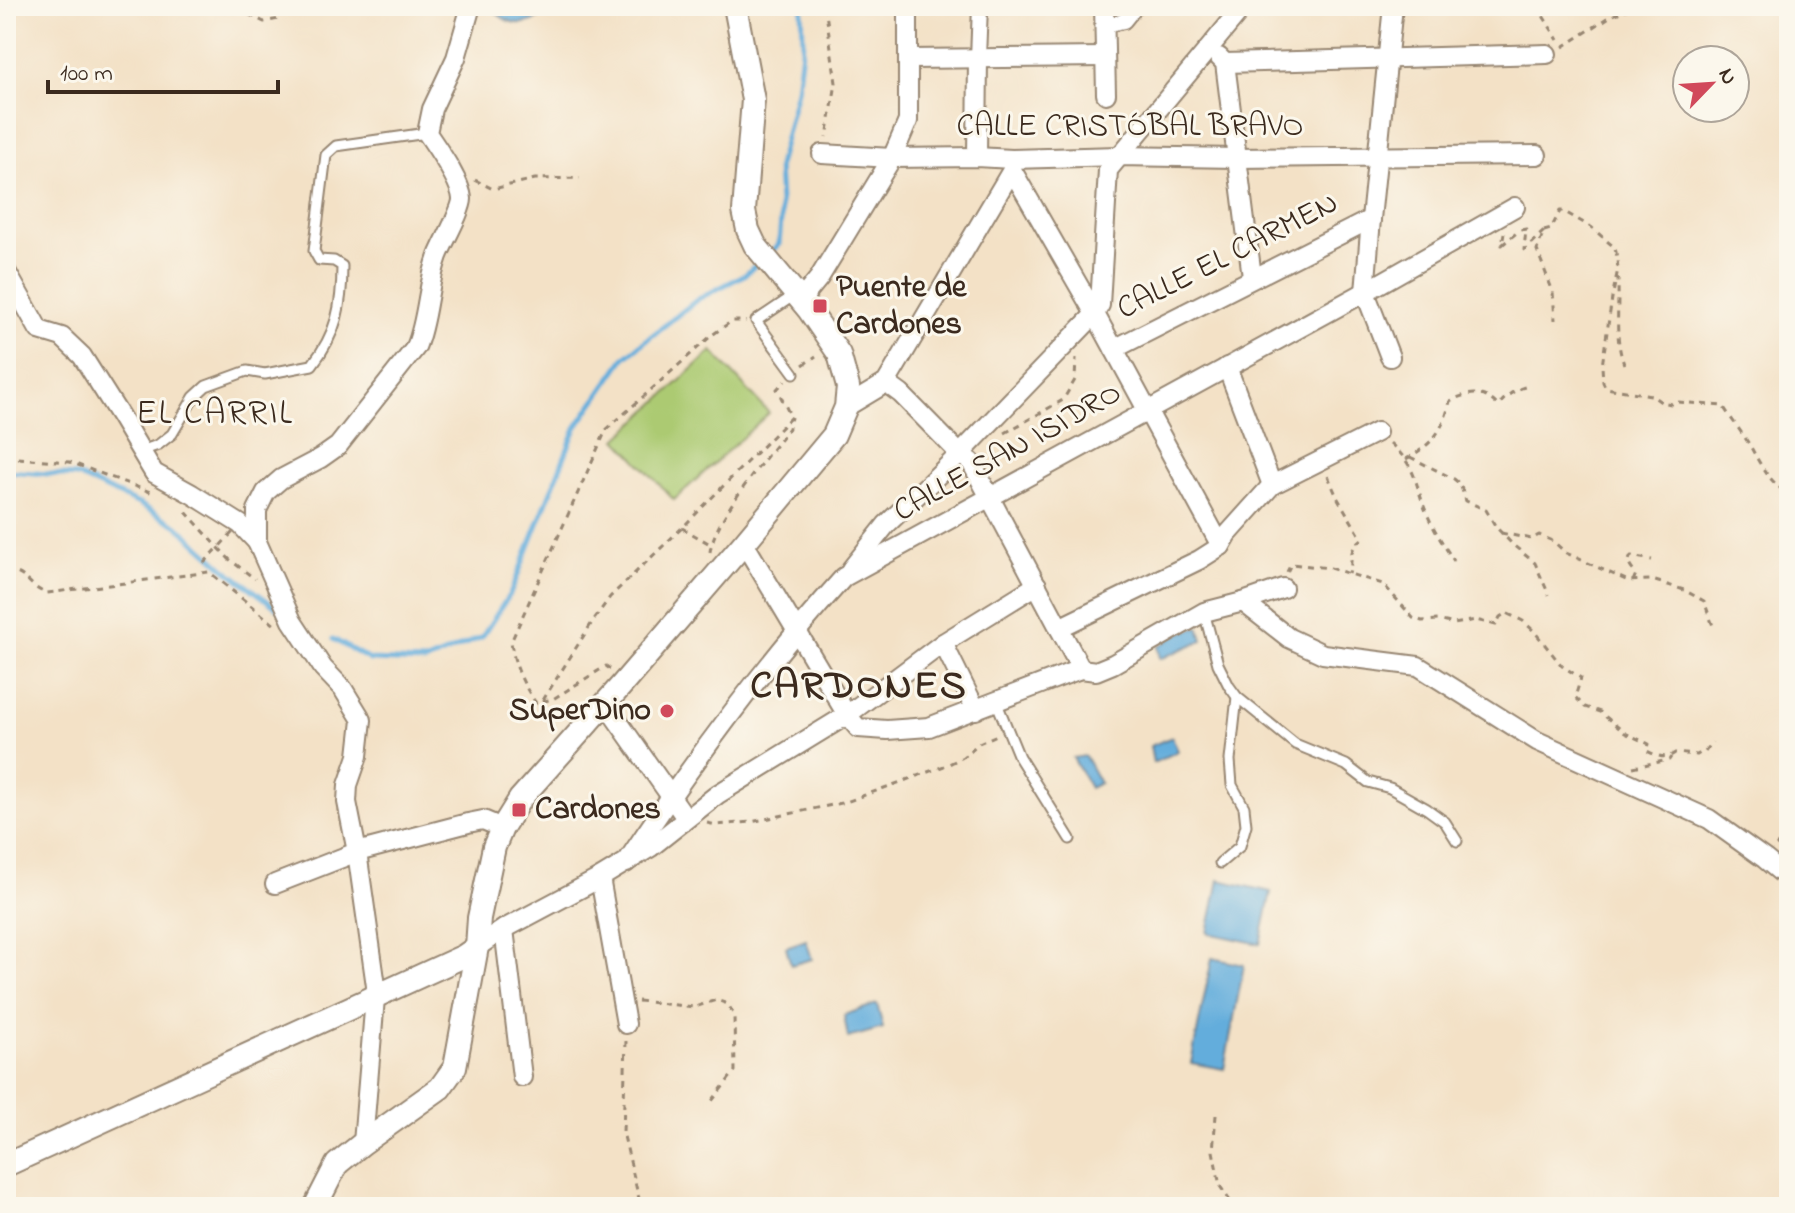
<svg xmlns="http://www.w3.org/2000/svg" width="1795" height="1213" viewBox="0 0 1795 1213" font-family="'Indie Flower',sans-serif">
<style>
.green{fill:#acca72;stroke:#747a48;stroke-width:2}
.water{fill:#64addc;stroke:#506c7d;stroke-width:2}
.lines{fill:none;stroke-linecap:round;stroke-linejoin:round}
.stream{stroke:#64addc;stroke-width:5}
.service-casing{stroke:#978672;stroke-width:13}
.pedestrian-casing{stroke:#978672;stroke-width:18}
.minor-casing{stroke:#978672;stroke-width:22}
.tertiary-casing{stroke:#978672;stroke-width:26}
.path{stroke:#978672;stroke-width:3;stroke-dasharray:6 6;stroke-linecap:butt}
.service{stroke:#fff;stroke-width:9}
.pedestrian{stroke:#fff;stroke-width:14}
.minor{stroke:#fff;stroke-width:18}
.tertiary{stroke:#fff;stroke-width:22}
.path-bridge{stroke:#978672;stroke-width:3;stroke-dasharray:6 6;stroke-linecap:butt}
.poi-dot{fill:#d1495b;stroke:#fbf7ec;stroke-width:3}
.labels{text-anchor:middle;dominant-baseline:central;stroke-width:6;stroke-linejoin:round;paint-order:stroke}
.street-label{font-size:32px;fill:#3b2a1e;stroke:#fbf7ec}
.poi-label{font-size:32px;font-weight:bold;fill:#3b2a1e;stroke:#fbf7ec;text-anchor:start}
.neighbourhood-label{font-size:34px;letter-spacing:2px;fill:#3b2a1e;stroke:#fbf7ec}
.district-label{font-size:40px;font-weight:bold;letter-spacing:2px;fill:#3b2a1e;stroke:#fbf7ec}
</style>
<rect width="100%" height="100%" fill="#fbf7ec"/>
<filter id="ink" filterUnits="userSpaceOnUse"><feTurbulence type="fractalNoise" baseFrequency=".0125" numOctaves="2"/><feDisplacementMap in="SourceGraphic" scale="16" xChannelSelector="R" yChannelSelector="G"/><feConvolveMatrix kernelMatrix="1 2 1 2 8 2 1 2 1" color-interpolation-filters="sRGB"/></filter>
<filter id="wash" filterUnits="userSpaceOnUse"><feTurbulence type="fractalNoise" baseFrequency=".006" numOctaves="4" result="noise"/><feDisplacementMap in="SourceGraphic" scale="32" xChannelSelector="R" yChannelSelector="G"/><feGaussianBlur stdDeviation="1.8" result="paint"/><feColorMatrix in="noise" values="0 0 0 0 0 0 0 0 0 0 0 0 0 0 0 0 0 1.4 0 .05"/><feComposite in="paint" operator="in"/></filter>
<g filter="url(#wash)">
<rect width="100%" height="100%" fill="#f3e1c6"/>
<path class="green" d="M712 351 769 413 674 500 617 439Z"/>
<g class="water">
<path d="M490 6H550C533 30 508 28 490 6Z"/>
<path d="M1199 627 1203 640 1160 659 1158 647 1180 633Z"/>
<path d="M1172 737 1178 751 1153 763 1150 746Z"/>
<path d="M1085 756 1100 783 1090 788 1073 758Z"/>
<path d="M1219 880 1271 892 1260 944 1208 933Z"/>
<path d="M806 940 812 959 791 965 786 947Z"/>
<path d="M1212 958 1244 965 1224 1069 1191 1063Z"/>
<path d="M877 1004 883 1028 848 1038 844 1015Z"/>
</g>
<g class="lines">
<g class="stream">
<path d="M769 254 779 244 781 220 778 166 797 90 803 42 802 6"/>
<path d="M6 471 77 476 139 504 176 525 224 568 277 608"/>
<path d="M333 639 370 660 425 662 482 637 511 592 576 428 625 357 698 299 746 274 761 260"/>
</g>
</g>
</g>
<g filter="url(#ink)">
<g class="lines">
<defs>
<g id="service">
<path d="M794 373 756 321 796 294"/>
<path d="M141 451 158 445 172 434 194 397 206 386 247 371 265 374 312 365C337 333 342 306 342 266L334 261 319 260 314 251 326 155 336 146 427 133"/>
<path d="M1204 612 1218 664 1229 686 1237 697 1295 744 1346 765 1368 782 1390 788 1427 809 1445 822 1457 841"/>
<path d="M996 701 1019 757 1070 839"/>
<path d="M1220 863 1240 846 1246 825 1244 807 1232 785 1230 760 1237 697"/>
</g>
<g id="pedestrian">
<path d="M1105 25 1124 21 1136 6"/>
<path d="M978 58 980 6"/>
</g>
<g id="minor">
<path d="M1104 6 1106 94"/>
<path d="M1219 57 1225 63 1252 277"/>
<path d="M908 59 1105 57"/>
<path d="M1225 63 1547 54"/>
<path d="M822 154 892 158 908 121V6"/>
<path d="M977 157 978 58"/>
<path d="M1012 159V170L1095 314 1221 546"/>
<path d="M6 271 39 330 62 337 82 356 120 416 154 473 192 494 240 524 257 542"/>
<path d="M801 300 819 278 892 158 977 157 1012 159 1119 156 1237 158 1537 155"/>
<path d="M1114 349 1371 219"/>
<path d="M1390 357 1365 292 1371 219 1393 6"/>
<path d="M1227 367 1272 485"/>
<path d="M886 383 901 394 960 454 971 462 1081 669"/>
<path d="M846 407 886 383 1012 170"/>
<path d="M744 543 847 715 858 728 887 730 929 727 1075 671 1081 669 1096 671 1113 664 1204 612 1243 602 1283 588"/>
<path d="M851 569 886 525 960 454 1095 314 1100 305 1108 170 1244 6"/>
<path d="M1243 602 1289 638 1323 654 1418 666 1537 741 1709 819 1765 859 1789 879"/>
<path d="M1059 628 1199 560 1221 546 1228 534 1272 485 1377 432"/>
<path d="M943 643 976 710"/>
<path d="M605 703 686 818"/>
<path d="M626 863C692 763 763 666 844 577L1365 292 1515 207"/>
<path d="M600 878 626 1024"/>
<path d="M275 884 357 852 468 823 483 820 502 828"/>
<path d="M504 929 522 1077"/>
<path d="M477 947 504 929 600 878 651 847 718 794 847 715 943 643 1037 585"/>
<path d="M363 1143 376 986 357 852 347 802 348 785 358 756 362 720 343 689 323 668 292 621 257 542V510L266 492 281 479 321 458 338 446 416 347C428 318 427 286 438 256 443 243 462 210 462 199 461 181 437 148 427 133L432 109 456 58 471 6"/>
</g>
<g id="tertiary">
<path d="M6 1165 464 956 477 947"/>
<path d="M315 1207 337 1164 363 1143 440 1088 455 1067 477 947 479 918 494 847 502 828 520 799 620 687 744 543 834 435 846 407 848 387 839 354 809 310 755 245 748 230 744 211 753 100 735 6"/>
</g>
</defs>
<use href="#service" class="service-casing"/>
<use href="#pedestrian" class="pedestrian-casing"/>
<use href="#minor" class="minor-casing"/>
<use href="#tertiary" class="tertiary-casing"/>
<g class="path">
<path d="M242 6 244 12 264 22 279 19 288 6"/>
<path d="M825 6 836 83 827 137"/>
<path d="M1537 6 1558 40"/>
<path d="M1563 47 1611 16 1635 6"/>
<path d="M475 180 493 189 535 179 580 178"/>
<path d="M1544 231 1551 229 1560 211H1563L1591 227 1614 247 1616 252 1618 269 1612 298 1602 366 1603 382 1606 388 1651 395 1661 402 1671 404 1678 402 1723 406C1731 419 1741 431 1749 444 1762 467 1766 478 1789 495"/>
<path d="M1504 233 1502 245 1520 230 1526 229 1524 250 1544 231 1537 250 1553 292 1555 320"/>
<path d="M1616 277 1618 280C1619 308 1614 338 1624 364"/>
<path d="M803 365 816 356"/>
<path d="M1005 433 1063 400 1075 380 1076 358"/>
<path d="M1390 443C1419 469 1414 485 1428 516 1435 532 1445 547 1454 561"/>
<path d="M1410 457 1454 479 1460 484 1466 501 1486 510 1496 527 1513 545 1535 563 1549 595"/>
<path d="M6 458H18L70 462 153 493"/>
<path d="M1406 459C1433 444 1443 431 1450 401 1469 392 1483 390 1498 406 1507 395 1515 389 1529 386"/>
<path d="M1328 476 1337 497 1362 539C1346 552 1354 558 1349 574"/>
<path d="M186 512 229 559 255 579"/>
<path d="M682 528 710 544"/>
<path d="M1501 533 1532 539 1539 535 1553 541 1566 553 1628 581 1652 580 1684 590 1704 601 1713 626"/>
<path d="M710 552C714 518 768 456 789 428L791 417"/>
<path d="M6 572C27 570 29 589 47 593L209 572 275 625"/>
<path d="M1287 572 1291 564 1330 568 1383 584 1413 618 1422 621 1438 620 1454 624 1476 620 1496 625 1500 617 1506 613 1523 621 1534 631 1562 666 1581 678 1575 697 1585 707 1600 712 1625 733 1649 744 1647 751C1657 756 1666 760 1675 753L1697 755 1700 753 1705 752 1712 742"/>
<path d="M1633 581 1636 574C1631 568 1626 564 1631 556L1652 560"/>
<path d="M610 669 606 666 553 699 536 703C523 685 514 665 511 642L606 430 712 335 732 321H746"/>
<path d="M543 700 593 621 610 597 686 524 791 417 777 389 785 381"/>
<path d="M1633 767 1669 760 1671 757"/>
<path d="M707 823 716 825 751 822 846 802 947 765 963 757 979 743 997 735"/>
<path d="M1776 846 1789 835"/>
<path d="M638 1001 695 1007 716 1000 728 1004 734 1015 735 1071 709 1105"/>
<path d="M626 1041 623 1132 641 1207"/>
<path d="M1216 1115 1213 1151 1220 1186 1234 1207"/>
</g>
<use href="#service" class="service"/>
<use href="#pedestrian" class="pedestrian"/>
<use href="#minor" class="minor"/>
<use href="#tertiary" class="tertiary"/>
<path class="path-bridge" d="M204 563 233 532"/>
</g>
</g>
<g class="poi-dot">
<rect x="812" y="298" width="16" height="16" rx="4"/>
<circle cx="667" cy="711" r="8"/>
<rect x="511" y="802" width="16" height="16" rx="4"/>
</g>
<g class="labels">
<g class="street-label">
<text x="1130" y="127">CALLE CRISTÓBAL BRAVO</text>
<text transform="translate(1228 257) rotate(-27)">CALLE EL CARMEN</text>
<text transform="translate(1008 453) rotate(-29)">CALLE SAN ISIDRO</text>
</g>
<g class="poi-label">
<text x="836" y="288">Puente de<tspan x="836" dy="37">Cardones</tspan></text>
<text x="651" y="711" text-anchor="end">SuperDino</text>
<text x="535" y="810">Cardones</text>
</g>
<g class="neighbourhood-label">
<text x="215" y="415">EL CARRIL</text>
</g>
<g class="district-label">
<text x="859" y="687">CARDONES</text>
</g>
</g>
<rect width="1795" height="1213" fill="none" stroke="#fbf7ec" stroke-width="32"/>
<g transform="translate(1711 84) rotate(65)"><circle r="38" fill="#fbf7ec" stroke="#aea59a" stroke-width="2"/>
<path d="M0-6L14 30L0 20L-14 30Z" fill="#d1495b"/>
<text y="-12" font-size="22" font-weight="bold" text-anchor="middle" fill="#3b2a1e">N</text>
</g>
<path d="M48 80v12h230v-12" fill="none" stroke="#3b2a1e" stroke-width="4"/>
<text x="60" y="80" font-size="24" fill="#3b2a1e" stroke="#fbf7ec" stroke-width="6" paint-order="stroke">100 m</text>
</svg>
